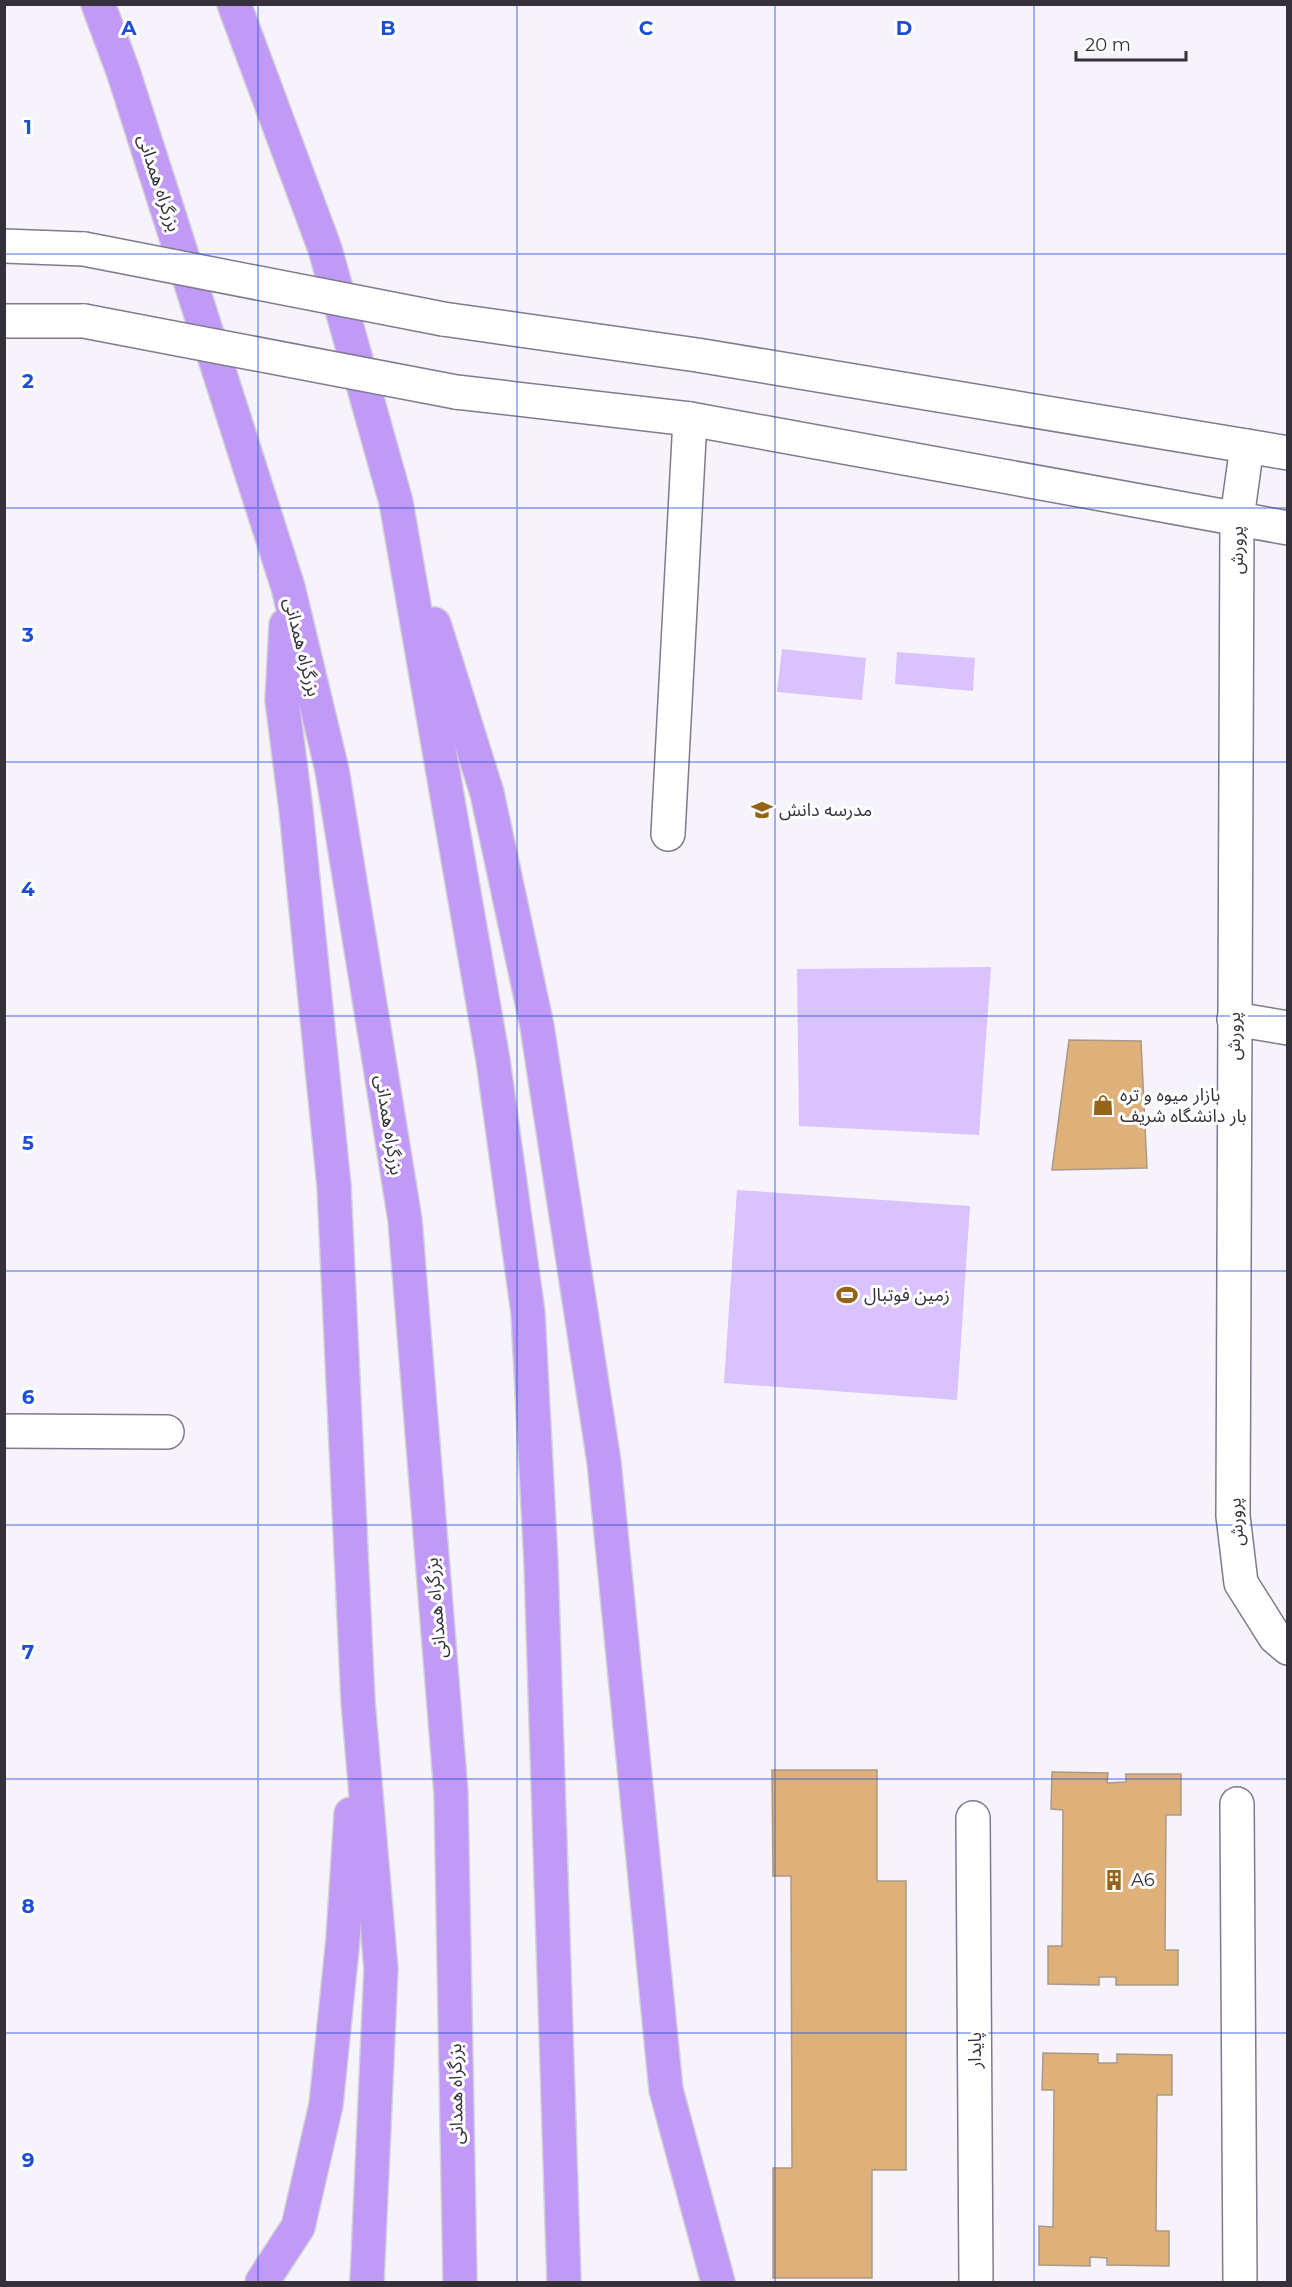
<svg xmlns="http://www.w3.org/2000/svg" width="1292" height="2287" viewBox="0 0 1292 2287" font-family="Montserrat,'Noto Sans Arabic',sans-serif">
<style>
.green{fill:#d9c2fd}
.building{fill:#deb17a;stroke:#a99986;stroke-width:1.5}
.lines{fill:none;stroke-linecap:round;stroke-linejoin:round}
.minor-casing{stroke:#81798e;stroke-width:36}
.highway-casing{stroke:#d3d2d4;stroke-width:36}
.minor{stroke:#fff;stroke-width:33}
.highway{stroke:#c19af7;stroke-width:33}
.minor-bridge-casing{stroke:#81798e;stroke-width:36;stroke-linecap:butt}
.minor-bridge{stroke:#fff;stroke-width:33}
.grid{fill:none;stroke:#1d4ed8;stroke-width:1.5;stroke-opacity:0.55}
.labels{text-anchor:middle;dominant-baseline:central;stroke-width:6;stroke-linejoin:round;paint-order:stroke}
.street-label{font-size:18px;fill:#35313a;stroke:#fff}
.poi-label{font-size:18px;fill:#35313a;stroke:#fff;text-anchor:start}
.grid-label{font-size:20px;text-anchor:middle;font-weight:bold;fill:#1d4ed8;stroke:#fff;stroke-width:6;stroke-linejoin:round;paint-order:stroke}
</style>
<rect width="100%" height="100%" fill="#f7f3fd"/>
<g class="green">
<path d="M782 649 866 658 862 700 777 692Z"/>
<path d="M897 652 975 658 973 691 895 684Z"/>
<path d="M991 967 979 1135 799 1126 797 969Z"/>
<path d="M737 1190 970 1206 957 1400 724 1383Z"/>
</g>
<g class="building">
<path d="M1069 1040 1141 1041 1147 1168 1052 1170Z"/>
<path d="M772 1770H877V1881H906V2170H872V2278H773V2168H792L791 1876H773Z"/>
<path d="M1052 1772 1108 1773 1107 1783 1126 1782V1774H1181V1815H1166L1165 1950H1178V1985H1116V1977H1099V1985L1048 1984V1946H1062L1063 1810 1051 1809Z"/>
<path d="M1043 2053 1098 2054V2063H1117V2054L1172 2055V2095H1157L1156 2231H1169V2266L1107 2265V2258L1090 2257V2266L1039 2265V2226L1053 2227 1054 2090H1042Z"/>
</g>
<g class="lines">
<defs>
<g id="minor">
<path d="M4 246 84 249"/>
<path d="M443 319 697 355 1288 453"/>
<path d="M4 321H84"/>
<path d="M456 392 690 419 1288 528"/>
<path d="M1247 446 1237 518 1233 1516 1241 1583 1275 1637 1288 1648"/>
<path d="M668 834 690 419"/>
<path d="M1234 1019 1288 1028"/>
<path d="M4 1431 167 1432"/>
<path d="M1237 1804 1240 2282"/>
<path d="M973 1818 976 2282"/>
</g>
<g id="highway">
<path d="M98 4 123 71 288 587 332 770 405 1220 451 1793 460 2282"/>
<path d="M234 4 325 249 396 502 493 1060 528 1313 541 1562 564 2282"/>
<path d="M434 624 487 793 537 1026 604 1462 666 2090 718 2282"/>
<path d="M286 625 282 700 296 810 334 1186 358 1701 381 1969 367 2282"/>
<path d="M262 2282 298 2227 326 2105 343 1939 351 1814"/>
</g>
</defs>
<use href="#minor" class="minor-casing"/>
<use href="#highway" class="highway-casing"/>
<use href="#minor" class="minor"/>
<use href="#highway" class="highway"/>
<defs>
<g id="minor-bridge">
<path d="M84 249 443 319"/>
<path d="M84 321 456 392"/>
</g>
</defs>
<use href="#minor-bridge" class="minor-bridge-casing"/>
<use href="#minor-bridge" class="minor-bridge"/>
</g>
<path class="grid" d="M258 4V2282M517 4V2282M775 4V2282M1034 4V2282M4 254H1288M4 508H1288M4 762H1288M4 1016H1288M4 1271H1288M4 1525H1288M4 1779H1288M4 2033H1288"/>
<defs>
<symbol id="school-bare" viewBox="-9 -9 18 18"><path d="M0-5L7-2L0 1L-7-2ZM-4 1L0 2.5L4 1V4Q0 6-4 4Z" fill="#966416" stroke="#fff" stroke-width="2.5" paint-order="stroke"/></symbol>
<symbol id="shop-bare" viewBox="-9 -9 18 18"><path d="M-5-2.5h2.3a2.7 3.5 0 0 1 5.4 0H5L5.5 6h-11ZM-1.5-2.5h3a1.5 2.3 0 0 0-3 0Z" fill="#966416" stroke="#fff" stroke-width="2.5" paint-order="stroke"/></symbol>
<symbol id="stadium-bare" viewBox="-9 -9 18 18"><path d="M0-5a6.5 5 0 1 0 0 10a6.5 5 0 1 0 0-10ZM-3.5-1.8h7v3.6h-7Z" fill="#966416" stroke="#fff" stroke-width="2.5" paint-order="stroke"/></symbol>
<symbol id="building-bare" viewBox="-9 -9 18 18"><path d="M-4-6H4V6H1V3H-1V6H-4ZM-2.5-4.3h1.7v1.8h-1.7ZM.8-4.3h1.7v1.8H.8ZM-2.5-1h1.7V.8h-1.7ZM.8-1h1.7V.8H.8Z" fill="#966416" stroke="#fff" stroke-width="2.5" paint-order="stroke"/></symbol>
</defs>
<g fill-rule="evenodd">
<use href="#school-bare" x="747" y="795" width="30" height="30"/>
<use href="#shop-bare" x="1088" y="1090" width="30" height="30"/>
<use href="#stadium-bare" x="832" y="1280" width="30" height="30"/>
<use href="#building-bare" x="1099" y="1865" width="30" height="30"/>
</g>
<g class="labels">
<g class="street-label">
<text transform="translate(159 183) rotate(72)">بزرگراه همدانی</text>
<text transform="translate(1237 550) rotate(-90)">پرورش</text>
<text transform="translate(302 647) rotate(76)">بزرگراه همدانی</text>
<text transform="translate(1234 1036) rotate(-90)">پرورش</text>
<text transform="translate(389 1125) rotate(81)">بزرگراه همدانی</text>
<text transform="translate(1236 1522) rotate(-94)">پرورش</text>
<text transform="translate(436 1608) rotate(-95)">بزرگراه همدانی</text>
<text transform="translate(975 2050) rotate(-90)">پایدار</text>
<text transform="translate(456 2094) rotate(-91)">بزرگراه همدانی</text>
</g>
<g class="poi-label">
<text x="779" y="810">مدرسه دانش</text>
<text x="1120" y="1095">بازار میوه و تره<tspan x="1120" dy="21">بار دانشگاه شریف</tspan></text>
<text x="864" y="1295">زمین فوتبال</text>
<text x="1131" y="1880">A6</text>
</g>
</g>
<g class="grid-label">
<text x="129" y="35">A</text>
<text x="388" y="35">B</text>
<text x="646" y="35">C</text>
<text x="904" y="35">D</text>
<text x="28" y="134">1</text>
<text x="28" y="388">2</text>
<text x="28" y="642">3</text>
<text x="28" y="896">4</text>
<text x="28" y="1150">5</text>
<text x="28" y="1404">6</text>
<text x="28" y="1659">7</text>
<text x="28" y="1913">8</text>
<text x="28" y="2167">9</text>
</g>
<rect width="1292" height="2287" fill="none" stroke="#35313a" stroke-width="12"/>
<path d="M1076 51v9h110v-9" fill="none" stroke="#35313a" stroke-width="3"/>
<text x="1085" y="51" font-size="18" fill="#35313a" stroke="#ffffff" stroke-width="4.5" paint-order="stroke">20 m</text>
</svg>
